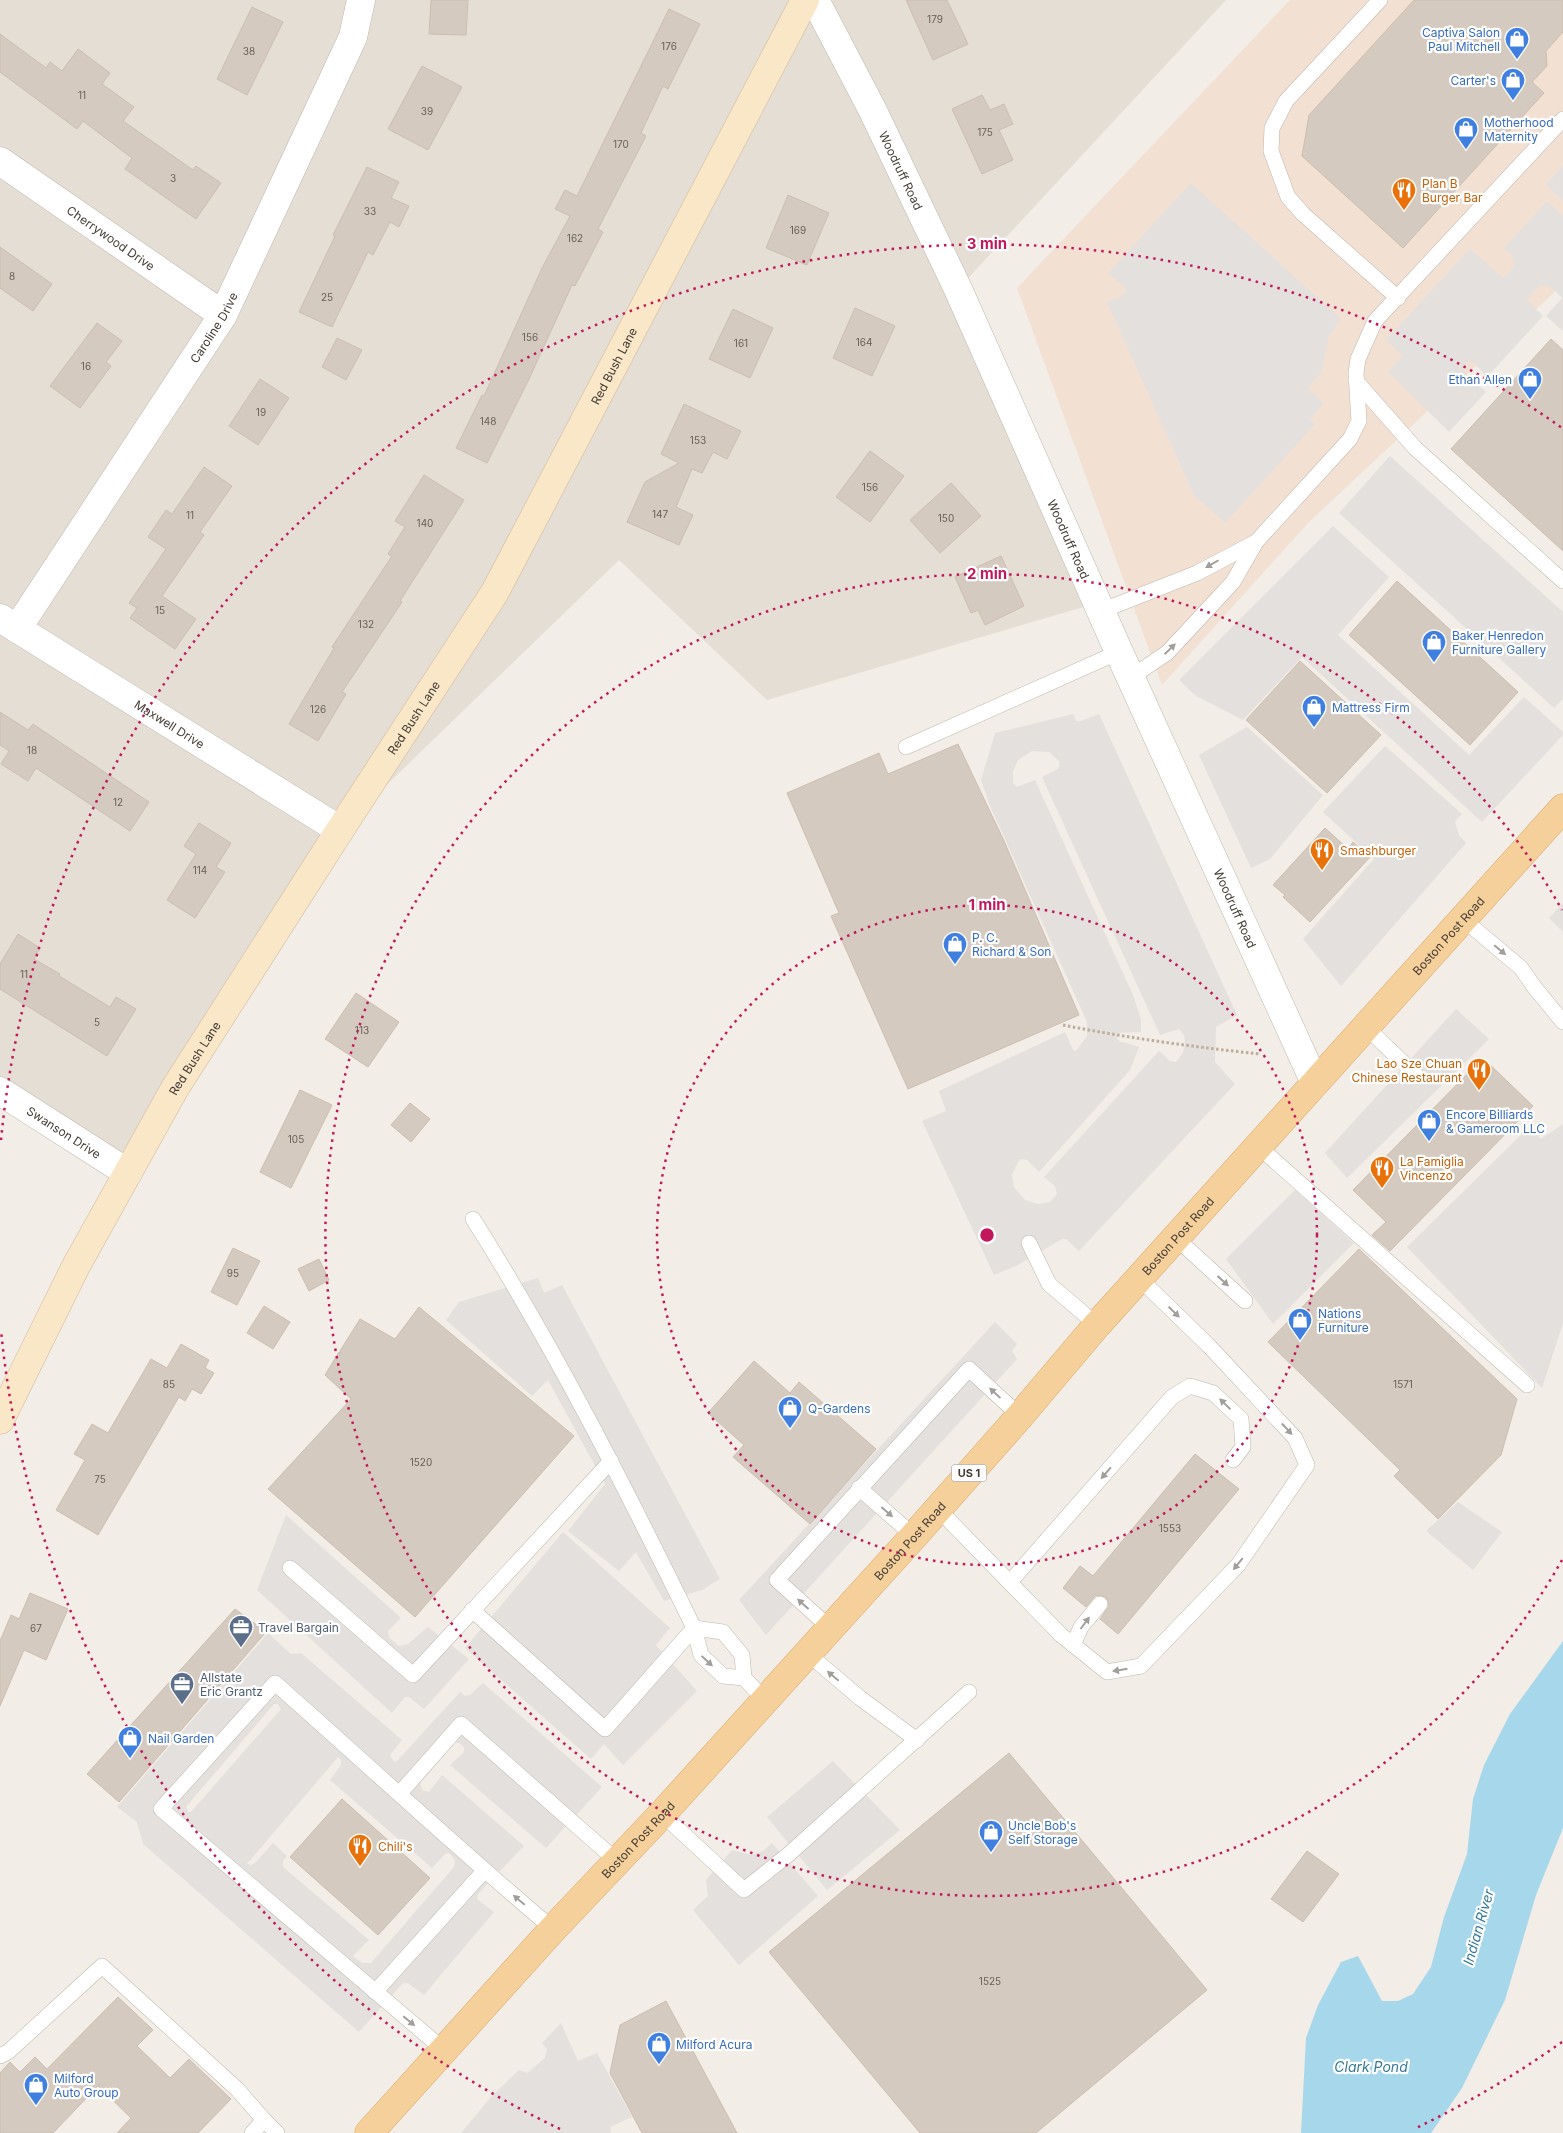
<svg xmlns="http://www.w3.org/2000/svg" width="1563" height="2133" viewBox="0 0 1563 2133" font-family="Inter,sans-serif">
<style>
.residential{fill:#e5ded5}
.commercial{fill:#f2e1d3}
.parking{fill:#e3e0de;fill-rule:evenodd}
.water{fill:#a7d7ea}
.building{fill:#d5cabf;stroke:#ccbeb0}
.lines{fill:none;stroke-linecap:round;stroke-linejoin:round}
.lane-casing{stroke:#bfb6ac;stroke-width:16}
.street-casing{stroke:#bfb6ac;stroke-width:29}
.secondary-casing{stroke:#ceb999;stroke-width:29}
.primary-casing{stroke:#daaa6c;stroke-width:29}
.path{stroke:#bdad9c;stroke-width:3;stroke-dasharray:2.5 2.5;stroke-linecap:butt}
.lane{stroke:#fff;stroke-width:15}
.street{stroke:#fff;stroke-width:28}
.secondary{stroke:#fae7c8;stroke-width:28}
.primary{stroke:#f6d09b;stroke-width:28}
.oneway{fill:#a29e9a}
.ring{fill:none;stroke:#c2185b;stroke-width:2.5;stroke-dasharray:2.5 5}
.labels{text-anchor:middle;dominant-baseline:central;stroke-width:4.5;stroke-linejoin:round;paint-order:stroke}
.number-label{font-size:10px;fill:#686058}
.shield{fill:#fff;stroke:#7c7772;stroke-width:1}
.shield-label{font-size:11px;font-weight:bold;fill:#443d36}
.shop-label{font-size:12px;fill:#366cbe;stroke:#fff;text-anchor:start}
.street-label{font-size:12px;fill:#443d36;stroke:#fff}
.food-label{font-size:12px;fill:#c56008;stroke:#fff;text-anchor:start}
.service-label{font-size:12px;fill:#4e5e75;stroke:#fff;text-anchor:start}
.water-label{font-size:14px;font-style:italic;fill:#347a98;stroke:#fff}
.centre{fill:#c2185b;stroke:#fff;stroke-width:2.5}
.ring-label{font-size:15px;text-anchor:middle;font-weight:bold;fill:#c2185b;stroke:#fff;stroke-width:4.5;stroke-linejoin:round;paint-order:stroke}
</style>
<rect width="100%" height="100%" fill="#f2ede6"/>
<path class="residential" d="M0 0H1226L958 289 1097 603 767 700 619 560 340 830 128 1173 0 1091Z"/>
<path class="commercial" d="M1290 0H1563V284L1308 523 1162 685 1017 288Z"/>
<g class="parking">
<path d="M1563 166V200L1546 185Z"/>
<path d="M1191 183 1341 319 1329 336 1321 373 1308 387 1323 403 1310 419 1315 424 1225 523 1194 495 1107 302 1125 294 1126 289 1108 273Z"/>
<path d="M1547 201 1563 216V331L1546 316 1562 298 1550 286H1539L1528 297V301L1543 316 1487 377 1472 361H1468L1463 366V371L1486 392 1449 432 1388 371 1403 356 1386 340 1470 249 1502 277H1506L1515 264 1512 255 1504 248Z"/>
<path d="M1390 456 1563 612V699L1554 708 1339 513Z"/>
<path d="M1333 526 1389 577 1338 635 1469 755 1524 697 1563 732V735L1482 822 1302 657 1243 720 1196 696 1179 680Z"/>
<path d="M1073 714 1076 721H1081L1099 714 1237 1015 1216 1027 1215 1062 1235 1084 1079 1251 1066 1239H1062L1016 1266 994 1275 922 1121 946 1111 939 1091 1065 1032 1073 1050 1076 1051 1087 1036V1022L990 806 981 780 995 733ZM1032 751 1049 752 1060 762 1058 769 1042 777 1160 1035 1179 1029 1184 1035 1185 1044 1183 1053 1176 1062 1170 1061 1159 1051 1044 1177 1055 1186 1057 1194 1050 1202 1038 1204 1025 1200 1014 1187 1012 1175 1018 1162 1021 1159 1027 1160 1039 1172 1130 1070 1139 1047 1119 1041 1117 1038 1118 1033 1141 1032V1019L1133 995 1035 780 1017 787 1013 783V771L1018 760Z"/>
<path d="M1247 727 1323 795 1270 859 1251 868 1199 755Z"/>
<path d="M1385 746 1462 814 1455 821 1456 826 1459 835 1466 843 1341 986 1303 939 1374 859 1323 812Z"/>
<path d="M1563 903V932L1549 918Z"/>
<path d="M1456 1009 1489 1039 1347 1178 1325 1153Z"/>
<path d="M1563 1124V1323L1542 1388 1407 1247 1529 1127 1541 1139Z"/>
<path d="M1295 1190 1354 1243 1273 1324 1226 1259Z"/>
<path d="M538 1278 544 1293 562 1285 720 1579 702 1590 664 1601 636 1552 619 1571 568 1531 605 1484 548 1380 532 1396 446 1320 459 1302Z"/>
<path d="M995 1322 1017 1344 1012 1351 1017 1359 766 1635 739 1600Z"/>
<path d="M1458 1502 1502 1532 1473 1570 1426 1531Z"/>
<path d="M286 1515 401 1618 388 1631 389 1638 399 1646 408 1644 428 1627 469 1659 424 1709 409 1697H405L392 1713 257 1590Z"/>
<path d="M563 1532 670 1628 656 1645 697 1691 623 1765 604 1744 591 1759 465 1648Z"/>
<path d="M268 1633 291 1654 301 1653 402 1740 390 1755 394 1762 397 1761 460 1692 465 1696 470 1695 483 1683 602 1787 546 1848 450 1765 464 1752V1747L459 1743H455L420 1783 422 1790 429 1792 442 1775 524 1846 478 1894 477 1899 494 1912 424 1995 408 1983H403L359 2032 143 1844 137 1822 117 1807ZM274 1704H278L281 1709 191 1812H188L186 1807ZM338 1757 341 1760V1765L330 1780 432 1868 445 1854 449 1853 455 1860 454 1867 371 1963H362L353 1956 369 1940 283 1867V1861L287 1856 273 1843 256 1862 251 1865 247 1864Z"/>
<path d="M833 1761 900 1830 827 1890 767 1817Z"/>
<path d="M772 1843 818 1896 739 1965 693 1910 708 1896 706 1880 732 1850 752 1855 763 1851Z"/>
<path d="M561 2023 578 2061 597 2053 632 2117 610 2127 611 2133H461L491 2097 519 2070 527 2073 545 2058 547 2049 542 2043Z"/>
</g>
<path class="water" d="M1563 1641V1828L1536 1895 1505 2000 1462 2088 1431 2133H1301L1306 2038 1318 2005 1341 1962 1358 1956 1382 2001H1398L1413 1994 1431 1967 1444 1917 1467 1854 1473 1799 1484 1765 1510 1714Z"/>
<g class="building">
<path d="M431 0H468L466 35 429 34Z"/>
<path d="M906 0H947L968 44 933 60Z"/>
<path d="M1414 0H1563V32L1546 51 1547 66 1532 82 1544 93 1403 248 1302 156 1309 115Z"/>
<path d="M252 7 283 22 247 95 217 79Z"/>
<path d="M669 9 700 24 668 89 663 86 641 133 646 136 598 229 603 232 575 286 572 285 529 379 487 463 456 448 482 395 484 396 542 268 570 216 555 209 565 190 577 196Z"/>
<path d="M0 34 46 68 50 62 62 71 78 49 110 73 102 84 134 107 123 121 193 170 196 166 221 183 196 219 125 169 132 158 83 121 77 129 0 72Z"/>
<path d="M422 66 462 87 428 150 388 129Z"/>
<path d="M982 95 990 110 1004 104 1013 124 999 130 1013 160 982 174 952 109Z"/>
<path d="M367 167 399 182 391 198 409 206 399 227 390 222 373 255 368 252 332 327 299 312 335 236 333 235Z"/>
<path d="M788 195 829 213 807 265 766 248Z"/>
<path d="M0 247 52 284 33 311 0 288Z"/>
<path d="M855 308 895 326 872 376 833 358Z"/>
<path d="M733 309 773 328 750 378 709 359Z"/>
<path d="M97 323 122 341 106 362 111 366 80 408 50 386Z"/>
<path d="M337 338 362 350 346 380 322 367Z"/>
<path d="M1551 339 1563 350V551L1451 449Z"/>
<path d="M260 379 289 398 258 445 229 426Z"/>
<path d="M684 404 741 431 727 459 713 452 702 473 692 469 676 507 693 515 679 545 627 522 645 482 679 463 661 454Z"/>
<path d="M870 451 904 476 870 522 836 497Z"/>
<path d="M204 467 232 486 200 532 204 535 162 596 196 619 175 649 130 618 137 608 129 603 166 549 148 537 166 510 172 514Z"/>
<path d="M424 475 464 500 400 601 402 602 342 692 346 694 318 741 289 724 334 648 332 647 392 556 388 554 405 527 395 521Z"/>
<path d="M951 483 981 516 940 553 910 520Z"/>
<path d="M1001 556 1024 606 985 625 978 610 971 613 955 577Z"/>
<path d="M1397 581 1518 692 1470 745 1349 635Z"/>
<path d="M1300 661 1381 735 1327 793 1246 720Z"/>
<path d="M0 712 28 730 33 724 149 802 130 831 36 768 28 781 1 764 9 751 0 745Z"/>
<path d="M958 744 1004 841 1079 1015 908 1089 831 916 839 913 787 793 879 753 888 774Z"/>
<path d="M199 823 231 843 216 867 225 872 195 918 167 900 196 854 184 846Z"/>
<path d="M1325 828 1348 849 1353 842 1370 857 1310 922 1283 897 1285 895 1273 885Z"/>
<path d="M18 934 40 948 34 959 60 974 59 976 110 1007 116 997 136 1009 107 1056 0 989V964Z"/>
<path d="M356 993 399 1022 368 1067 325 1039Z"/>
<path d="M1483 1058 1533 1106 1390 1251 1372 1235 1386 1222 1353 1190Z"/>
<path d="M300 1090 332 1105 291 1188 260 1172Z"/>
<path d="M410 1103 430 1119 411 1142 391 1125Z"/>
<path d="M233 1248 260 1261 237 1305 211 1292Z"/>
<path d="M1359 1249 1517 1399 1501 1455 1438 1519 1394 1476 1400 1470 1268 1342Z"/>
<path d="M319 1259 329 1280 309 1291 298 1269Z"/>
<path d="M264 1306 290 1322 273 1349 247 1333Z"/>
<path d="M419 1307 574 1436 415 1617 268 1489 351 1399 325 1375 339 1352 341 1354 340 1351 360 1319 395 1339Z"/>
<path d="M181 1344 209 1360 205 1368 214 1373 201 1394 192 1389 185 1401 179 1397 98 1535 56 1510 85 1460 74 1454 92 1424 108 1433 151 1359 167 1368Z"/>
<path d="M754 1361 790 1393 799 1382 876 1449 810 1524 733 1457 744 1445 708 1413Z"/>
<path d="M1195 1454 1239 1489 1118 1634 1100 1619 1109 1606 1106 1597 1096 1595 1086 1607 1063 1588 1080 1566 1093 1576Z"/>
<path d="M30 1593 68 1609 46 1660 24 1650 0 1706V1641L11 1615 19 1619Z"/>
<path d="M235 1609 266 1632 119 1802 87 1774Z"/>
<path d="M1009 1753 1207 1990 1036 2133H920L769 1952Z"/>
<path d="M342 1799 430 1878 378 1935 290 1857Z"/>
<path d="M1307 1851 1339 1874 1303 1922 1271 1899Z"/>
<path d="M118 1997 153 2030 137 2046 170 2078 189 2059 231 2099 198 2133H117L131 2118 98 2086 53 2133H0V2073L10 2062 20 2072 35 2057 47 2069Z"/>
<path d="M666 2001 737 2133H642L610 2073 620 2025Z"/>
</g>
<g class="lines">
<defs>
<g id="lane">
<path d="M1380 0 1286 101 1272 128 1271 151 1288 197 1303 214 1398 298"/>
<path d="M1356 381 1415 448 1563 581"/>
<path d="M1101 611 1197 573 1256 542"/>
<path d="M1131 677 1167 653 1233 582 1256 542 1350 439 1359 421 1356 373 1358 359 1375 321 1563 119"/>
<path d="M906 747 1119 652"/>
<path d="M1463 919 1521 968 1535 988 1563 1022"/>
<path d="M1366 1027 1415 1074"/>
<path d="M1258 1146 1527 1385"/>
<path d="M1176 1238 1245 1301"/>
<path d="M1029 1243 1049 1284 1097 1325"/>
<path d="M859 1488 914 1536"/>
<path d="M938 1509 1061 1635 1107 1672 1141 1666 1238 1565 1307 1465 1295 1438 1209 1346 1139 1278"/>
<path d="M290 1568 413 1675 611 1461"/>
<path d="M1010 1582 1172 1397 1190 1386 1213 1393 1241 1419 1243 1447 1233 1460"/>
<path d="M472 1610 605 1729 694 1628C626 1489 556 1350 473 1219"/>
<path d="M830 1628 777 1580 969 1369 1020 1416"/>
<path d="M1073 1645 1081 1627 1100 1604"/>
<path d="M807 1653 860 1698 917 1740"/>
<path d="M744 1678 723 1676 701 1655 694 1628 723 1632 742 1655 744 1678 765 1700"/>
<path d="M400 1793 461 1724 618 1862"/>
<path d="M662 1814 744 1890 789 1854 969 1692"/>
<path d="M375 1992 484 1871"/>
<path d="M444 2050 161 1809 275 1683C368 1765 458 1849 553 1929"/>
<path d="M0 2056 8 2052 102 1966 237 2089 264 2120"/>
<path d="M252 2133 264 2120 277 2133"/>
</g>
<g id="street">
<path id="s1" d="M815 0 872 109 958 289 1119 652 1315 1083"/>
<path id="s2" d="M0 161 223 315"/>
<path id="s3" d="M0 618 340 830"/>
<path id="s4" d="M17 629 223 315 353 37 361 0"/>
<path id="s5" d="M0 1091 128 1173"/>
</g>
<g id="secondary">
<path id="s6" d="M0 1420 76 1266 175 1088 340 830 495 592 805 0"/>
</g>
<g id="primary">
<path id="s7" d="M369 2133 553 1929 662 1814 914 1536 1020 1416 1097 1325 1563 808"/>
</g>
</defs>
<use href="#lane" class="lane-casing"/>
<use href="#street" class="street-casing"/>
<use href="#secondary" class="secondary-casing"/>
<use href="#primary" class="primary-casing"/>
<path class="path" d="M1063 1025C1128 1038 1194 1047 1260 1054"/>
<use href="#lane" class="lane"/>
<use href="#street" class="street"/>
<use href="#secondary" class="secondary"/>
<use href="#primary" class="primary"/>
</g>
<defs><path id="oneway-solid" d="M-6-.8H1V-3.2L6.5 0L1 3.2V.8H-6Z" transform="scale(1.25)"/></defs>
<g class="oneway">
<use href="#oneway-solid" transform="translate(1212 564) rotate(150)"/>
<use href="#oneway-solid" transform="translate(1170 649) rotate(-44)"/>
<use href="#oneway-solid" transform="translate(1500 950) rotate(40)"/>
<use href="#oneway-solid" transform="translate(1223 1281) rotate(42)"/>
<use href="#oneway-solid" transform="translate(1174 1312) rotate(44)"/>
<use href="#oneway-solid" transform="translate(995 1393) rotate(-137)"/>
<use href="#oneway-solid" transform="translate(1225 1404) rotate(-136)"/>
<use href="#oneway-solid" transform="translate(1287 1429) rotate(47)"/>
<use href="#oneway-solid" transform="translate(1106 1473) rotate(131)"/>
<use href="#oneway-solid" transform="translate(887 1512) rotate(41)"/>
<use href="#oneway-solid" transform="translate(1238 1564) rotate(129)"/>
<use href="#oneway-solid" transform="translate(803 1604) rotate(-138)"/>
<use href="#oneway-solid" transform="translate(1085 1623) rotate(-53)"/>
<use href="#oneway-solid" transform="translate(707 1661) rotate(43)"/>
<use href="#oneway-solid" transform="translate(1120 1670) rotate(171)"/>
<use href="#oneway-solid" transform="translate(833 1676) rotate(-140)"/>
<use href="#oneway-solid" transform="translate(519 1900) rotate(-140)"/>
<use href="#oneway-solid" transform="translate(409 2021) rotate(40)"/>
</g>
<g class="ring">
<circle cx="987" cy="1235" r="330"/>
<path d="M1562 1560A661 661 0 1 1 1562 910"/>
<path d="M1562 2042A991 991 0 0 1 1414 2129M560 2129A991 991 0 0 1 1 1330M1 1140A991 991 0 0 1 1562 428"/>
</g>
<defs>
<symbol id="shop-pin" viewBox="-11 -11 22 30"><path d="M0 17L-7.5 6A9.5 9.5 0 1 1 7.5 6Z" fill="#3f7fe0" stroke="#fff"/><path d="M-5-2.5h2.3a2.7 3.5 0 0 1 5.4 0H5L5.5 6h-11ZM-1.5-2.5h3a1.5 2.3 0 0 0-3 0Z" fill="#fff"/></symbol>
<symbol id="restaurant-pin" viewBox="-11 -11 22 30"><path d="M0 17L-7.5 6A9.5 9.5 0 1 1 7.5 6Z" fill="#e8710a" stroke="#fff"/><path d="M-5-6h1v4h1v-4h1v4h1v-4h1v5L-1.5 .5V6h-2V.5L-5-1ZM5-6V6H3V1.5H1.5Q1.5-4 5-6Z" fill="#fff"/></symbol>
<symbol id="office-pin" viewBox="-11 -11 22 30"><path d="M0 17L-7.5 6A9.5 9.5 0 1 1 7.5 6Z" fill="#5c6f8a" stroke="#fff"/><path d="M-6-3h4V-5.5h4V-3h4V5H-6ZM-1-4.5V-3h2v-1.5ZM-6 0V1H6V0Z" fill="#fff"/></symbol>
</defs>
<g fill-rule="evenodd">
<use href="#shop-pin" x="1503" y="25" width="28" height="38"/>
<use href="#shop-pin" x="1499" y="66" width="28" height="38"/>
<use href="#shop-pin" x="1452" y="115" width="28" height="38"/>
<use href="#restaurant-pin" x="1390" y="176" width="28" height="38"/>
<use href="#shop-pin" x="1516" y="365" width="28" height="38"/>
<use href="#shop-pin" x="1420" y="628" width="28" height="38"/>
<use href="#shop-pin" x="1300" y="693" width="28" height="38"/>
<use href="#restaurant-pin" x="1308" y="836" width="28" height="38"/>
<use href="#shop-pin" x="941" y="930" width="28" height="38"/>
<use href="#restaurant-pin" x="1465" y="1056" width="28" height="38"/>
<use href="#shop-pin" x="1415" y="1107" width="28" height="38"/>
<use href="#restaurant-pin" x="1368" y="1154" width="28" height="38"/>
<use href="#shop-pin" x="1286" y="1306" width="28" height="38"/>
<use href="#shop-pin" x="776" y="1394" width="28" height="38"/>
<use href="#office-pin" x="227" y="1613" width="28" height="38"/>
<use href="#office-pin" x="168" y="1670" width="28" height="38"/>
<use href="#shop-pin" x="116" y="1724" width="28" height="38"/>
<use href="#shop-pin" x="977" y="1818" width="28" height="38"/>
<use href="#restaurant-pin" x="346" y="1832" width="28" height="38"/>
<use href="#shop-pin" x="645" y="2030" width="28" height="38"/>
<use href="#shop-pin" x="22" y="2071" width="28" height="38"/>
</g>
<g class="labels">
<g class="number-label">
<text x="935" y="19">179</text>
<text x="669" y="46">176</text>
<text x="249" y="51">38</text>
<text x="82" y="95">11</text>
<text x="427" y="111">39</text>
<text x="985" y="132">175</text>
<text x="621" y="144">170</text>
<text x="173" y="178">3</text>
<text x="370" y="211">33</text>
<text x="798" y="230">169</text>
<text x="575" y="238">162</text>
<text x="12" y="276">8</text>
<text x="327" y="297">25</text>
<text x="530" y="337">156</text>
<text x="864" y="342">164</text>
<text x="741" y="343">161</text>
<text x="86" y="366">16</text>
<text x="261" y="412">19</text>
<text x="488" y="421">148</text>
<text x="698" y="440">153</text>
<text x="870" y="487">156</text>
<text x="660" y="514">147</text>
<text x="190" y="515">11</text>
<text x="946" y="518">150</text>
<text x="425" y="523">140</text>
<text x="160" y="610">15</text>
<text x="366" y="624">132</text>
<text x="318" y="709">126</text>
<text x="32" y="750">18</text>
<text x="118" y="802">12</text>
<text x="200" y="870">114</text>
<text x="24" y="974">11</text>
<text x="97" y="1022">5</text>
<text x="362" y="1030">113</text>
<text x="296" y="1139">105</text>
<text x="233" y="1273">95</text>
<text x="169" y="1384">85</text>
<text x="1403" y="1384">1571</text>
<text x="421" y="1462">1520</text>
<text x="100" y="1479">75</text>
<text x="1170" y="1528">1553</text>
<text x="36" y="1628">67</text>
<text x="990" y="1981">1525</text>
</g>
<rect class="shield" x="951.5" y="1464.5" width="35" height="17" rx="4"/>
<g class="shield-label">
<text x="969" y="1473">US 1</text>
</g>
<g class="shop-label">
<text x="1500" y="32" text-anchor="end">Captiva Salon<tspan x="1500" dy="14">Paul Mitchell</tspan></text>
<text x="1496" y="80" text-anchor="end">Carter's</text>
<text x="1484" y="122">Motherhood<tspan x="1484" dy="14">Maternity</tspan></text>
<text x="1512" y="379" text-anchor="end">Ethan Allen</text>
<text x="1452" y="635">Baker Henredon<tspan x="1452" dy="14">Furniture Gallery</tspan></text>
<text x="1332" y="707">Mattress Firm</text>
<text x="972" y="937">P. C.<tspan x="972" dy="14">Richard &amp; Son</tspan></text>
<text x="1446" y="1114">Encore Billiards<tspan x="1446" dy="14">&amp; Gameroom LLC</tspan></text>
<text x="1318" y="1313">Nations<tspan x="1318" dy="14">Furniture</tspan></text>
<text x="808" y="1408">Q-Gardens</text>
<text x="148" y="1738">Nail Garden</text>
<text x="1008" y="1825">Uncle Bob's<tspan x="1008" dy="14">Self Storage</tspan></text>
<text x="676" y="2044">Milford Acura</text>
<text x="54" y="2078">Milford<tspan x="54" dy="14">Auto Group</tspan></text>
</g>
<g class="street-label">
<text stroke="none"><textPath href="#s1" startOffset="191">Woodruff Road</textPath></text>
<text stroke="none"><textPath href="#s2" startOffset="135">Cherrywood Drive</textPath></text>
<text stroke="none"><textPath href="#s4" startOffset="360">Caroline Drive</textPath></text>
<text stroke="none"><textPath href="#s6" startOffset="1221">Red Bush Lane</textPath></text>
<text stroke="none"><textPath href="#s1" startOffset="596">Woodruff Road</textPath></text>
<text stroke="none"><textPath href="#s6" startOffset="816">Red Bush Lane</textPath></text>
<text stroke="none"><textPath href="#s3" startOffset="200">Maxwell Drive</textPath></text>
<text stroke="none"><textPath href="#s1" startOffset="1001">Woodruff Road</textPath></text>
<text stroke="none"><textPath href="#s7" startOffset="1612">Boston Post Road</textPath></text>
<text stroke="none"><textPath href="#s6" startOffset="411">Red Bush Lane</textPath></text>
<text stroke="none"><textPath href="#s5" startOffset="76">Swanson Drive</textPath></text>
<text stroke="none"><textPath href="#s7" startOffset="1208">Boston Post Road</textPath></text>
<text stroke="none"><textPath href="#s7" startOffset="802">Boston Post Road</textPath></text>
<text stroke="none"><textPath href="#s7" startOffset="398">Boston Post Road</textPath></text>
</g>
<g class="food-label">
<text x="1422" y="183">Plan B<tspan x="1422" dy="14">Burger Bar</tspan></text>
<text x="1340" y="850">Smashburger</text>
<text x="1462" y="1063" text-anchor="end">Lao Sze Chuan<tspan x="1462" dy="14">Chinese Restaurant</tspan></text>
<text x="1400" y="1161">La Famiglia<tspan x="1400" dy="14">Vincenzo</tspan></text>
<text x="378" y="1846">Chili's</text>
</g>
<g class="service-label">
<text x="258" y="1627">Travel Bargain</text>
<text x="200" y="1677">Allstate<tspan x="200" dy="14">Eric Grantz</tspan></text>
</g>
<g class="water-label">
<text transform="translate(1478 1927) rotate(-74)">Indian River</text>
<text x="1371" y="2066">Clark Pond</text>
</g>
</g>
<circle cx="987" cy="1235" r="8" class="centre"/>
<g class="ring-label">
<text x="987" y="249">3 min</text>
<text x="987" y="579">2 min</text>
<text x="987" y="910">1 min</text>
</g>
</svg>
